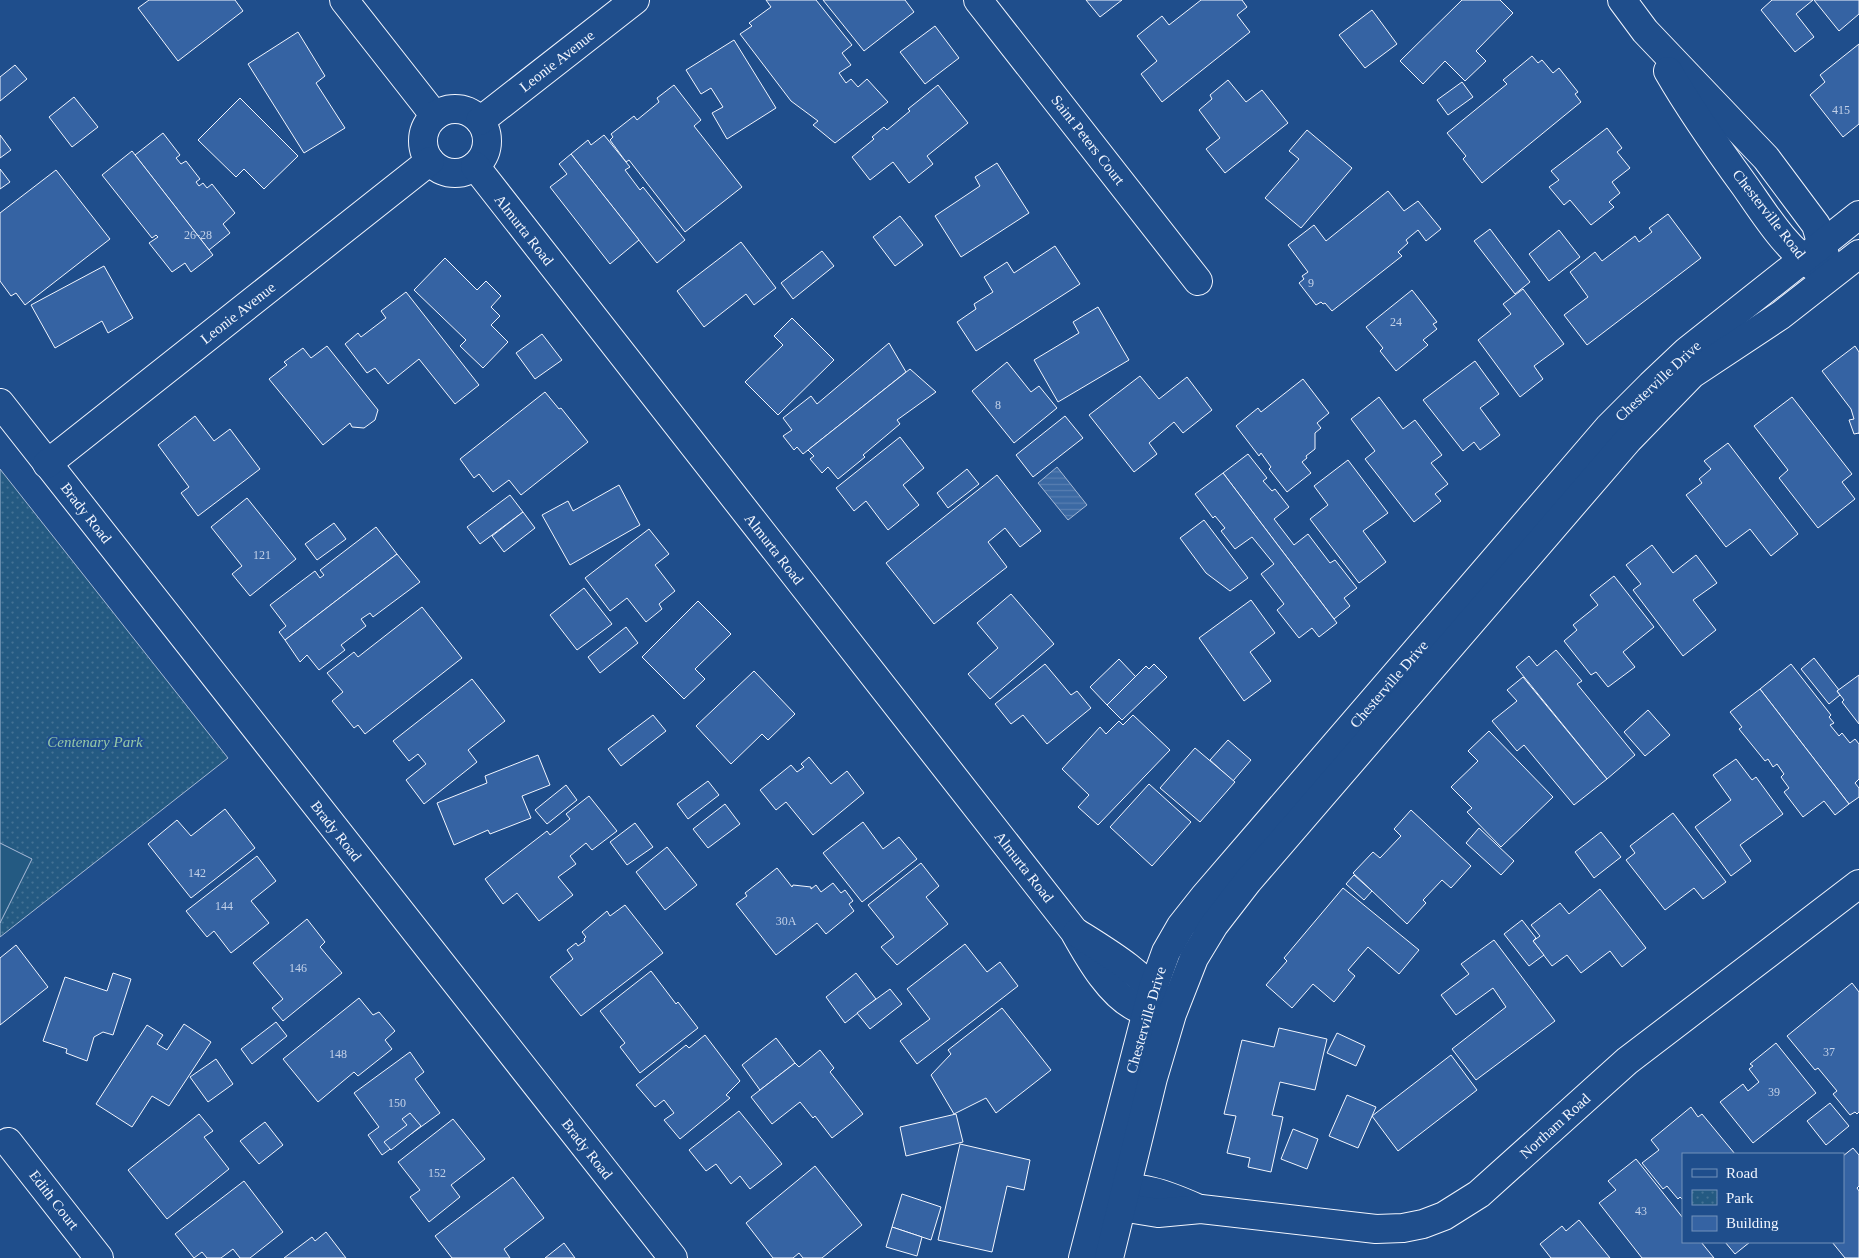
<svg xmlns="http://www.w3.org/2000/svg" width="1859" height="1258" viewBox="0 0 1859 1258" font-family="'Times New Roman',serif">
<style>
.park{fill:url(#park-dots);stroke:#a8bbd7}
.pitch{fill:#245a82;stroke:#a8bbd7}
.water{fill:url(#water-rules);stroke:#a8bbd7}
.building{fill:#3563a3;stroke:#f2f6ff}
.lines{fill:none;stroke-linecap:round;stroke-linejoin:round}
.street-casing{stroke:#f2f6ff;stroke-width:30}
.secondary-casing{stroke:#f2f6ff;stroke-width:30}
.street{stroke:#1f4e8c;stroke-width:28}
.secondary{stroke:#1f4e8c;stroke-width:28}
.labels{text-anchor:middle;dominant-baseline:central;stroke-width:4;stroke-linejoin:round;paint-order:stroke}
.number-label{font-size:12px;fill:#c3d1e8}
.street-label{font-size:15px;fill:#f2f6ff;stroke:#1f4e8c}
.park-label{font-size:15px;font-style:italic;fill:#97c8a6;stroke:#1f4e8c}
</style>
<defs>
<pattern id="park-dots" width="8" height="8" patternUnits="userSpaceOnUse" patternTransform="scale(1.25)"><rect width="8" height="8" fill="#245a82"/><path d="M2 2h.1M6 6h.1" fill="none" stroke="#447295" stroke-width="1.8" stroke-linecap="round"/></pattern>
<pattern id="water-rules" width="6" height="5" patternUnits="userSpaceOnUse" patternTransform="scale(1.25)"><rect width="6" height="5" fill="#3b69a3"/><path d="M0 2.5h6" fill="none" stroke="#587fb1"/></pattern>
</defs>
<rect width="100%" height="100%" fill="#1f4e8c"/>
<path class="park" d="M0 469 228 758 0 937Z"/>
<path class="pitch" d="M0 843 32 859 0 923Z"/>
<path class="water" d="M1057 467 1087 505 1068 520 1038 483Z"/>
<g class="building">
<path d="M149 0H235L243 11 178 61 138 8Z"/>
<path d="M766 0H816L852 45 842 53 851 65 839 73 846 83 851 79 858 87 867 79 888 102 835 143 813 125 818 121 791 101 740 34 752 26 749 23 771 7Z"/>
<path d="M823 0H905L914 12 864 51Z"/>
<path d="M1086 0H1122L1100 17Z"/>
<path d="M1201 0H1242L1247 7 1237 15 1250 32 1162 102 1141 74 1157 61 1137 36 1162 16 1169 25Z"/>
<path d="M1462 0H1500L1513 13 1476 51 1486 61 1465 81 1445 61 1423 84 1400 61Z"/>
<path d="M1772 0H1813L1796 14 1814 37 1795 52 1761 10Z"/>
<path d="M1814 0H1859V14L1839 31Z"/>
<path d="M1372 10 1397 44 1365 68 1339 35Z"/>
<path d="M935 26 959 58 925 84 900 52Z"/>
<path d="M298 32 325 76 316 83 345 128 304 153 248 64Z"/>
<path d="M734 40 776 108 727 139 712 113 723 107 711 88 701 94 686 70Z"/>
<path d="M1859 44V124L1843 137 1810 95 1825 82 1820 75Z"/>
<path d="M1532 56 1538 63 1542 60 1553 73 1559 68 1578 92 1575 94 1581 102 1482 183 1463 159 1466 156 1447 133 1507 84 1503 80Z"/>
<path d="M15 65 27 79 0 101V77Z"/>
<path d="M1228 80 1246 102 1262 90 1288 123 1225 173 1206 149 1220 138 1199 110 1212 99 1210 95Z"/>
<path d="M1462 82 1473 97 1448 115 1437 100Z"/>
<path d="M674 85 701 120 694 126 742 187 685 232 629 160 626 162 610 140 613 137 611 134 634 116 637 120 659 102 657 98Z"/>
<path d="M938 85 968 123 927 156 933 164 909 183 893 162 870 180 852 157 874 139 872 137 884 127 887 130 910 111 908 109Z"/>
<path d="M74 97 98 127 72 147 49 117Z"/>
<path d="M240 98 298 156 264 189 244 169 236 177 198 140Z"/>
<path d="M1607 128 1622 148 1617 152 1630 168 1612 182 1620 193 1609 202 1614 207 1591 225 1570 200 1564 205 1549 187 1559 180 1551 171Z"/>
<path d="M1307 130 1352 168 1301 228 1265 198 1299 159 1289 151Z"/>
<path d="M163 133 180 155 176 158 181 164 186 161 200 179 196 182 199 186 203 183 207 188 212 184 235 213 223 224 230 233 209 250 135 155Z"/>
<path d="M0 135 11 150 0 158Z"/>
<path d="M604 135 630 167 625 170 640 190 643 187 685 240 657 263 571 154 588 140 591 145Z"/>
<path d="M132 151 213 255 191 272 185 263 172 272 149 243 158 237 156 235 152 238 102 175Z"/>
<path d="M571 154 639 240 610 264 550 187 567 174 559 164Z"/>
<path d="M997 163 1029 213 961 257 935 216 980 186 975 177Z"/>
<path d="M0 169 10 182 0 189Z"/>
<path d="M56 170 110 239 25 305 16 293 11 296 0 281V213Z"/>
<path d="M1388 191 1404 211 1418 201 1441 229 1426 241 1418 230 1406 240 1408 243 1398 252 1402 256 1332 311 1325 303 1323 304 1321 302 1316 305 1299 283 1304 279 1302 276 1308 272 1288 245 1314 225 1326 241Z"/>
<path d="M1668 214 1701 258 1587 345 1564 315 1588 297 1570 272 1595 252 1602 261 1635 236 1639 242 1652 232 1649 228Z"/>
<path d="M900 216 923 245 895 266 873 237Z"/>
<path d="M1490 229 1530 282 1515 294 1474 241Z"/>
<path d="M1559 230 1580 257 1549 281 1529 254Z"/>
<path d="M741 242 776 288 754 305 746 294 704 327 677 291Z"/>
<path d="M1055 246 1080 284 976 351 957 322 976 309 974 304 993 292 984 277 1007 262 1014 273Z"/>
<path d="M822 251 834 266 793 299 781 283Z"/>
<path d="M445 258 477 290 486 281 501 296 491 307 500 316 491 325 508 342 483 368 460 346 466 340 414 290Z"/>
<path d="M104 266 133 318 108 333 102 321 55 348 31 305Z"/>
<path d="M1523 289 1564 344 1534 366 1543 379 1520 397 1478 340 1511 314 1503 304Z"/>
<path d="M1412 290 1437 322 1433 324 1437 329 1423 340 1428 345 1396 371 1380 351 1383 348 1366 327Z"/>
<path d="M406 292 479 385 455 404 419 359 388 384 375 368 367 373 345 344 358 333 361 337 386 318 381 311Z"/>
<path d="M1098 307 1129 360 1058 402 1034 360 1079 333 1073 322Z"/>
<path d="M792 318 834 360 778 415 745 382 783 345 774 336Z"/>
<path d="M542 334 562 360 535 379 516 353Z"/>
<path d="M889 343 906 372 803 454 797 447 794 450 783 436 792 430 783 418 811 396 817 404Z"/>
<path d="M327 346 378 410 375 420 364 428 352 427 350 423 323 445 269 379 287 365 284 362 303 348 311 358Z"/>
<path d="M1855 346 1859 352V434V433L1854 434 1849 420 1854 419 1851 409 1822 371Z"/>
<path d="M1475 361 1499 394 1480 408 1500 435 1480 450 1474 442 1463 451 1423 400Z"/>
<path d="M1007 362 1031 392 1039 386 1057 408 1014 443 972 391Z"/>
<path d="M910 369 936 392 897 420 900 424 863 455 865 457 838 479 828 467 822 473 810 459 814 456 808 450Z"/>
<path d="M1140 376 1159 399 1187 377 1212 410 1183 433 1174 422 1149 443 1157 454 1134 472 1089 415Z"/>
<path d="M1303 379 1329 413 1317 423 1321 428 1315 433V449L1306 456 1307 458 1302 462 1311 473 1287 492 1269 469 1271 467 1261 453 1259 456 1236 426 1258 408 1261 412Z"/>
<path d="M545 392 559 409 561 408 588 442 521 495 509 480 493 492 479 474 474 478 460 459Z"/>
<path d="M1379 397 1403 429 1415 420 1442 455 1431 463 1448 484 1435 494 1441 501 1414 522 1365 459 1375 451 1351 419Z"/>
<path d="M1792 397 1852 474 1842 482 1855 499 1818 528 1779 478 1788 470 1754 426Z"/>
<path d="M195 416 214 441 230 429 260 469 198 516 181 493 189 487 158 445Z"/>
<path d="M1065 416 1083 438 1033 477 1016 455Z"/>
<path d="M900 437 924 468 903 485 919 505 888 530 866 501 854 511 836 488Z"/>
<path d="M1728 443 1798 534 1771 556 1750 529 1726 547 1686 495 1702 483 1699 479 1711 469 1704 461Z"/>
<path d="M1248 454 1267 478 1263 481 1272 491 1275 489 1289 507 1274 519 1294 545 1308 534 1330 563 1335 560 1357 588 1344 598 1350 606 1334 619 1223 473Z"/>
<path d="M1348 460 1388 513 1363 531 1386 562 1359 583 1310 519 1328 505 1314 486Z"/>
<path d="M967 469 979 484 948 508 937 493Z"/>
<path d="M1223 473 1337 623 1319 637 1312 628 1299 638 1277 610 1284 604 1261 574 1274 564 1252 537 1235 549 1221 531 1225 528 1215 516 1213 518 1195 494Z"/>
<path d="M997 475 1041 531 1020 547 1005 528 988 542 1007 567 934 624 886 563Z"/>
<path d="M619 485 640 525 570 565 542 515 568 501 573 511Z"/>
<path d="M510 495 523 512 480 544 467 527Z"/>
<path d="M247 498 296 559 250 596 232 574 242 566 211 527Z"/>
<path d="M523 512 535 528 504 552 492 536Z"/>
<path d="M1204 520 1248 578 1230 591 1206 573 1180 538Z"/>
<path d="M334 523 346 539 317 560 305 544Z"/>
<path d="M376 527 397 554 285 640 279 632 286 626 270 605 315 571 320 578 324 575 320 570Z"/>
<path d="M649 529 669 554 655 565 675 591 659 604 662 609 646 622 627 598 610 611 585 578Z"/>
<path d="M1652 545 1673 573 1696 555 1717 583 1693 600 1716 630 1683 656 1633 590 1641 584 1626 565Z"/>
<path d="M397 554 420 582 373 617 370 613 361 619 366 626 341 645 345 650 319 670 307 655 300 662 285 640Z"/>
<path d="M1614 576 1654 627 1623 652 1635 667 1608 687 1596 672 1591 675 1564 641 1577 630 1573 625 1598 605 1590 595Z"/>
<path d="M584 588 612 624 577 650 550 615Z"/>
<path d="M1011 594 1054 644 990 699 968 674 998 648 977 623Z"/>
<path d="M1251 600 1275 633 1250 652 1271 681 1244 701 1199 638Z"/>
<path d="M698 601 731 634 695 669 705 679 684 699 642 657Z"/>
<path d="M422 607 462 658 365 734 358 725 354 728 332 701 343 692 327 673 354 652 358 657Z"/>
<path d="M626 627 638 643 600 673 588 657Z"/>
<path d="M1556 650 1582 681 1577 684 1635 755 1607 779 1516 667 1529 656 1537 666Z"/>
<path d="M1814 658 1839 690 1837 691 1840 695 1829 704 1801 669Z"/>
<path d="M1119 659 1136 677 1107 705 1090 687Z"/>
<path d="M1045 664 1071 695 1077 691 1091 708 1047 744 1023 715 1011 724 995 704Z"/>
<path d="M1154 664 1167 677 1122 720 1107 705 1146 666 1149 669Z"/>
<path d="M1791 664 1831 715 1829 717 1834 723 1830 725 1839 736 1842 733 1850 743 1855 739 1859 744V779L1855 783 1859 788V797L1849 804 1760 689Z"/>
<path d="M754 671 795 714 768 740 762 734 731 764 696 726Z"/>
<path d="M1859 675V724L1842 702 1844 700 1837 691Z"/>
<path d="M1523 677 1607 779 1574 805 1524 745 1517 751 1492 721 1517 701 1507 690Z"/>
<path d="M472 679 505 721 468 750 477 762 424 804 406 780 426 764 418 754 409 761 393 741Z"/>
<path d="M1760 689 1849 804 1835 815 1824 801 1803 817 1784 792 1789 788 1781 777 1784 774 1777 764 1773 767 1768 759 1765 761 1739 729 1742 727 1730 712Z"/>
<path d="M1648 710 1670 735 1645 756 1624 732Z"/>
<path d="M653 715 666 731 621 766 608 749Z"/>
<path d="M1133 715 1170 750 1098 825 1078 807 1089 795 1062 769 1100 727 1106 734 1119 721 1123 725Z"/>
<path d="M1489 731 1553 797 1501 847 1467 812 1472 808 1451 787 1478 761 1468 751Z"/>
<path d="M1228 740 1251 760 1233 781 1210 760Z"/>
<path d="M1195 748 1235 782 1200 822 1160 788Z"/>
<path d="M538 755 550 785 522 796 531 818 490 834 488 830 454 845 437 803 487 783 485 776Z"/>
<path d="M809 757 831 784 847 771 864 793 813 835 786 802 776 810 760 790 791 765 797 772 804 767 801 764Z"/>
<path d="M1736 759 1752 780 1756 777 1783 814 1740 845 1751 861 1731 876 1695 827 1731 800 1713 775Z"/>
<path d="M708 781 719 795 688 819 677 804Z"/>
<path d="M1149 784 1191 822 1152 866 1110 827Z"/>
<path d="M566 785 577 800 547 824 535 810Z"/>
<path d="M589 796 617 831 592 850 586 843 570 856 576 864 558 877 573 895 539 921 517 893 503 904 485 879 547 831 550 835 570 819 566 814Z"/>
<path d="M725 804 740 824 708 848 693 829Z"/>
<path d="M225 809 255 848 191 898 148 844 177 820 191 836Z"/>
<path d="M1411 810 1471 866 1451 888 1442 880 1423 900 1426 903 1407 924 1353 873 1373 852 1380 858 1401 836 1394 829Z"/>
<path d="M1673 813 1726 882 1703 899 1694 888 1665 910 1626 860 1635 853 1630 846Z"/>
<path d="M863 822 883 849 899 837 917 859 862 902 823 853Z"/>
<path d="M635 823 653 847 627 865 610 842Z"/>
<path d="M1479 828 1514 861 1501 875 1466 843Z"/>
<path d="M1601 832 1621 857 1594 878 1575 852Z"/>
<path d="M667 847 697 885 665 910 636 872Z"/>
<path d="M257 856 276 881 251 901 269 923 231 953 214 931 207 937 186 911Z"/>
<path d="M921 863 939 886 926 897 948 924 897 965 881 947 894 937 868 905Z"/>
<path d="M777 868 792 887 793 885 811 887V889L816 885 821 892 833 883 841 893 845 890 853 901 849 904 854 911 826 934 817 923 776 955 736 904 747 896 745 893Z"/>
<path d="M1354 875 1372 891 1364 900 1346 884Z"/>
<path d="M1343 888 1419 950 1399 974 1368 947 1348 970 1355 976 1334 1002 1313 984 1292 1008 1266 985 1287 961 1284 958Z"/>
<path d="M1600 889 1646 948 1622 967 1610 951 1581 973 1567 955 1552 966 1533 941 1540 936 1531 925 1560 903 1569 914Z"/>
<path d="M625 905 663 953 581 1016 550 977 573 959 567 950 576 943 578 946 585 941 584 939 586 937 582 932 607 911 610 916Z"/>
<path d="M307 919 325 942 320 947 342 973 283 1021 272 1008 283 999 253 963Z"/>
<path d="M1522 920 1536 938 1533 941 1544 955 1529 966 1504 934Z"/>
<path d="M1494 940 1555 1021 1476 1080 1452 1049 1506 1007 1493 988 1456 1015 1441 995 1469 974 1461 964Z"/>
<path d="M965 944 987 972 1000 962 1018 986 917 1064 900 1041 930 1019 907 989Z"/>
<path d="M16 945 48 987 0 1025V958Z"/>
<path d="M651 971 676 1004 678 1002 698 1028 640 1073 620 1047 625 1043 600 1011Z"/>
<path d="M113 973 131 979 113 1035 103 1032 94 1037 87 1061 66 1053 67 1049 43 1041 65 977 107 991Z"/>
<path d="M856 973 876 999 845 1023 826 997Z"/>
<path d="M1852 983 1859 992V1112L1857 1114 1855 1112 1850 1115 1833 1094 1837 1091 1818 1068 1815 1070 1787 1036Z"/>
<path d="M890 989 902 1004 870 1029 857 1013Z"/>
<path d="M359 998 373 1015 379 1012 395 1031 385 1040 392 1049 358 1076 354 1072 318 1102 283 1059Z"/>
<path d="M1002 1008 1051 1070 996 1113 986 1098 954 1114 931 1075 951 1054 948 1050Z"/>
<path d="M276 1022 287 1036 252 1064 241 1049Z"/>
<path d="M184 1024 211 1042 169 1106 152 1096 132 1127 96 1104 147 1025 163 1035 157 1044 167 1050Z"/>
<path d="M1279 1028 1327 1039 1315 1090 1280 1082 1272 1115 1283 1117 1271 1172 1248 1167 1250 1158 1227 1153 1236 1116 1224 1114 1242 1040 1274 1047Z"/>
<path d="M1337 1033 1365 1046 1356 1066 1327 1053Z"/>
<path d="M705 1035 740 1081 726 1095 730 1098 680 1139 664 1120 674 1113 664 1100 655 1107 636 1085 686 1045 689 1048Z"/>
<path d="M776 1038 795 1063 760 1090 742 1065Z"/>
<path d="M1776 1043 1816 1093 1753 1143 1720 1102 1743 1084 1748 1091 1759 1082 1749 1069 1753 1066 1750 1064Z"/>
<path d="M820 1050 834 1068 830 1072 863 1114 832 1138 815 1116 813 1118 800 1102 772 1124 751 1097 795 1063 799 1067Z"/>
<path d="M410 1052 424 1072 415 1079 440 1113 382 1155 368 1135 379 1127 354 1093Z"/>
<path d="M1451 1055 1477 1090 1398 1151 1372 1116Z"/>
<path d="M216 1059 233 1084 208 1102 190 1077Z"/>
<path d="M1347 1095 1376 1107 1358 1148 1329 1136Z"/>
<path d="M1830 1103 1849 1126 1826 1145 1807 1121Z"/>
<path d="M1691 1107 1698 1117 1702 1114 1735 1154H1683V1200L1680 1197 1678 1199 1667 1186 1663 1189 1642 1163 1659 1150 1651 1140Z"/>
<path d="M739 1111 782 1164 750 1189 740 1176 731 1184 716 1164 706 1171 689 1150Z"/>
<path d="M410 1113 421 1126 391 1150 384 1142 407 1125 402 1119Z"/>
<path d="M199 1114 213 1131 204 1137 229 1169 167 1219 128 1170Z"/>
<path d="M956 1114 963 1142 906 1156 900 1127Z"/>
<path d="M453 1119 485 1159 451 1185 460 1197 429 1222 410 1197 420 1190 398 1162Z"/>
<path d="M265 1122 283 1145 259 1164 240 1141Z"/>
<path d="M1293 1129 1318 1139 1307 1169 1281 1159Z"/>
<path d="M960 1144 1030 1160 1024 1190 1007 1186 992 1252 938 1240Z"/>
<path d="M1853 1148 1859 1155V1186L1857 1188 1859 1191V1258H1845L1832 1242H1843V1156Z"/>
<path d="M1636 1159 1683 1218V1242H1701L1714 1258H1642L1599 1203 1616 1190 1608 1181Z"/>
<path d="M815 1166 862 1225 822 1258H803L799 1253 793 1258H773L746 1223Z"/>
<path d="M513 1177 544 1218 504 1249 510 1258H452L435 1236Z"/>
<path d="M244 1181 283 1232 250 1258H240L233 1249 221 1258H207L202 1252 194 1258 175 1234Z"/>
<path d="M902 1194 941 1207 931 1240 892 1227Z"/>
<path d="M1579 1220 1610 1258H1551L1540 1244 1562 1226 1566 1231Z"/>
<path d="M892 1227 922 1237 917 1256 886 1247Z"/>
<path d="M326 1232 346 1258H284L312 1237 315 1241Z"/>
<path d="M1725 1242H1750L1735 1254Z"/>
<path d="M564 1243 575 1258H545Z"/>
</g>
<g class="lines">
<defs>
<g id="street">
<path d="M344 0 435 116"/>
<path d="M978 0 1198 281"/>
<circle cx="455" cy="141" r="32"/>
<path d="M480 121 635 0"/>
<path d="M475 166 1074 931C1088 956 1111 998 1140 1009 1149 1013 1161 1012 1170 1013"/>
<path d="M0 403 673 1258"/>
<path d="M47 464 430 161"/>
<path d="M1077 933C1112 955 1141 972 1167 1006"/>
<path d="M8 1142 99 1258"/>
<path d="M1104 1190C1142 1185 1163 1193 1197 1208"/>
<path d="M1104 1193 1121 1207 1158 1213 1201 1209 1376 1229 1403 1228 1423 1224 1444 1216 1479 1194 1627 1061 1859 884"/>
</g>
<g id="secondary">
<path d="M1622 0 1645 31 1766 158 1816 225 1826 259"/>
<path d="M1668 71C1691 111 1718 149 1745 186 1766 216 1786 249 1817 269"/>
<path d="M1083 1258 1153 988 1166 952 1181 926 1204 897 1609 427 1651 385 1687 351 1859 215"/>
<path d="M1109 1258 1153 1078 1172 1014 1194 958 1214 925 1248 881 1628 440 1692 374 1781 315 1859 254"/>
</g>
</defs>
<use href="#street" class="street-casing"/>
<use href="#secondary" class="secondary-casing"/>
<use href="#street" class="street"/>
<use href="#secondary" class="secondary"/>
</g>
<g class="labels">
<g class="number-label">
<text x="1841" y="110">415</text>
<text x="198" y="235">26-28</text>
<text x="1311" y="283">9</text>
<text x="1396" y="322">24</text>
<text x="998" y="405">8</text>
<text x="262" y="555">121</text>
<text x="197" y="873">142</text>
<text x="224" y="906">144</text>
<text x="786" y="921">30A</text>
<text x="298" y="968">146</text>
<text x="1829" y="1052">37</text>
<text x="338" y="1054">148</text>
<text x="1774" y="1092">39</text>
<text x="397" y="1103">150</text>
<text x="437" y="1173">152</text>
<text x="1641" y="1211">43</text>
</g>
<g class="street-label">
<text transform="translate(557 61) rotate(-38)">Leonie Avenue</text>
<text transform="translate(1088 140) rotate(52)">Saint Peters Court</text>
<text transform="translate(1769 214) rotate(52)">Chesterville Road</text>
<text transform="translate(524 230) rotate(52)">Almurta Road</text>
<text transform="translate(238 313) rotate(-38)">Leonie Avenue</text>
<text transform="translate(1658 381) rotate(-43)">Chesterville Drive</text>
<text transform="translate(86 513) rotate(52)">Brady Road</text>
<text transform="translate(774 549) rotate(52)">Almurta Road</text>
<text transform="translate(1389 684) rotate(-49)">Chesterville Drive</text>
<text transform="translate(336 831) rotate(52)">Brady Road</text>
<text transform="translate(1024 867) rotate(52)">Almurta Road</text>
<text transform="translate(1146 1020) rotate(-74)">Chesterville Drive</text>
<text transform="translate(1555 1126) rotate(-42)">Northam Road</text>
<text transform="translate(587 1149) rotate(52)">Brady Road</text>
<text transform="translate(54 1200) rotate(52)">Edith Court</text>
</g>
<g class="park-label">
<text x="95" y="742">Centenary Park</text>
</g>
</g>
<rect x="1682" y="1153" width="162" height="90" fill="#1f4e8c" stroke="#7391ba"/>
<rect x="1692" y="1169" width="25" height="8" fill="#1f4e8c" stroke="#7391ba"/>
<text x="1726" y="1178" font-size="15" fill="#f2f6ff">Road</text>
<rect x="1692" y="1190" width="25" height="15" fill="url(#park-dots)" stroke="#7391ba"/>
<text x="1726" y="1203" font-size="15" fill="#f2f6ff">Park</text>
<rect x="1692" y="1216" width="25" height="15" fill="#3563a3" stroke="#7391ba"/>
<text x="1726" y="1228" font-size="15" fill="#f2f6ff">Building</text>
</svg>
